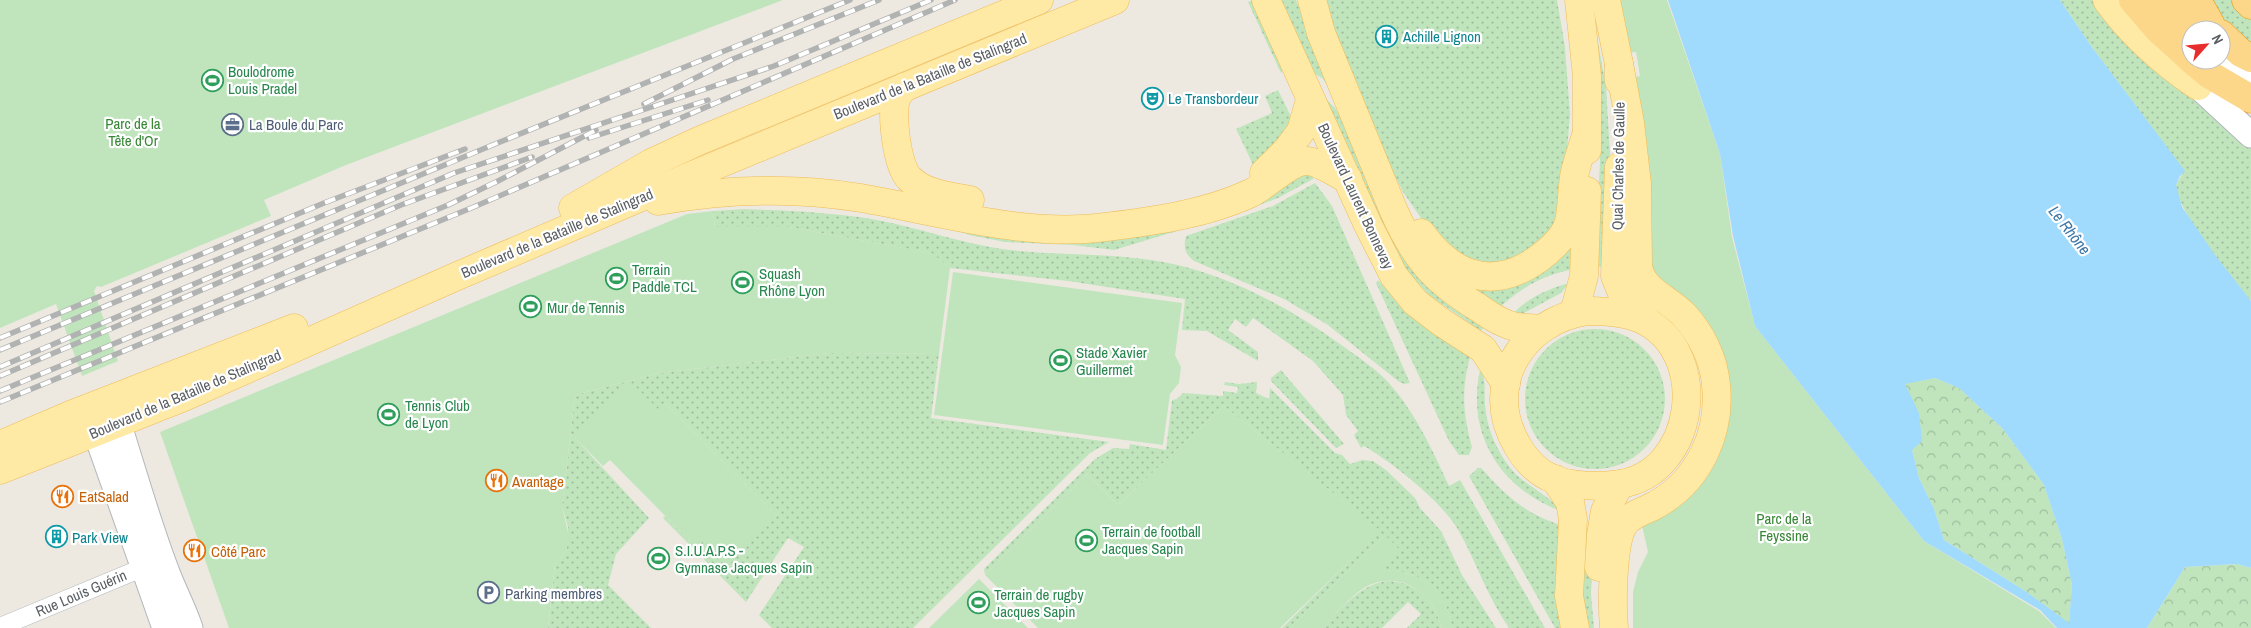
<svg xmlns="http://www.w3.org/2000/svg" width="2251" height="628" viewBox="0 0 2251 628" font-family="'Archivo Narrow',sans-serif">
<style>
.grass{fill:url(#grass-dots)}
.forest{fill:url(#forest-crowns)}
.park{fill:#c0e5bd}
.water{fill:#a0dbfe;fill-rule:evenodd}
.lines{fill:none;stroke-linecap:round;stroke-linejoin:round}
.street-casing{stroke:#b4b8bc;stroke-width:19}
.secondary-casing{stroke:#b3b7bc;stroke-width:27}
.primary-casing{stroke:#f0bb57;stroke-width:29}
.highway-casing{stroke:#ec9302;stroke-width:29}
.street{stroke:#fff;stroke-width:18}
.secondary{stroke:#fff;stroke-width:25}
.primary{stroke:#feeaa5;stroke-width:28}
.highway{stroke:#fcd789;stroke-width:28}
.rail-casing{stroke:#b1b2b2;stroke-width:5.5}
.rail{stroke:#fff;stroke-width:4;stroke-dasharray:11;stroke-linecap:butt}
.labels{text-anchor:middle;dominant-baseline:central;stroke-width:4.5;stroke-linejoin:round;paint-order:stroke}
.culture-label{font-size:15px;fill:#0d838f;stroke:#fff;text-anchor:start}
.leisure-label{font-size:15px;fill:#27864d;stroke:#fff;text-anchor:start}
.street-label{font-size:15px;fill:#5a5e62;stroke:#fff}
.park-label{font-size:15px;fill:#378635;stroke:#fff}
.service-label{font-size:15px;fill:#4e5e75;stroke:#fff;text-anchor:start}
.food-label{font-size:15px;fill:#c56008;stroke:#fff;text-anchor:start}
.water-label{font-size:16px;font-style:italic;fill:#3c77a7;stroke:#fff}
</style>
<defs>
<pattern id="grass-dots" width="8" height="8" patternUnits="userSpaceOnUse" patternTransform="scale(1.25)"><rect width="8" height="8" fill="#c0e5bd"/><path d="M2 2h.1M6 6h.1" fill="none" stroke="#9fbd9d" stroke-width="1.8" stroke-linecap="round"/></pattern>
<pattern id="forest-crowns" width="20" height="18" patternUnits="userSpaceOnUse" patternTransform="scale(1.25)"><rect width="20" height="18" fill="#c0e5bd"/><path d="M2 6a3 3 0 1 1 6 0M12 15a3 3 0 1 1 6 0" fill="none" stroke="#9fbd9d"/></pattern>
</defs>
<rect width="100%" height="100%" fill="#ede9e1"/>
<g class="grass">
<path d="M1253 0 1284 67 1281 73 1248 2Z"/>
<path d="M1276 0H1296L1333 90H1331L1322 78 1308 70Z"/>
<path d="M1321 0H1557L1565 47 1570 115 1562 209 1544 244 1491 268 1462 260 1425 224 1403 192 1385 156Z"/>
<path d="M2060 0H2096L2251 143V301C2233 279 2176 211 2176 185L2184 171 2091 46Z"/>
<path d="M2206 0H2232L2251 20V54Z"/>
<path d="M1594 20 1606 87 1610 153 1606 268 1595 266 1600 161 1599 87Z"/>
<path d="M1278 90 1297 129 1257 173 1236 129 1272 113 1265 96Z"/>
<path d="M1319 92 1335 108 1350 132 1371 183 1487 322 1481 331 1429 295 1400 263Z"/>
<path d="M1314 170 1313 179 1278 198 1243 211 1114 250 1073 245 1005 242 969 235 954 229 842 208 760 203 741 195 1050 235Z"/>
<path d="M1315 183 1332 206 1410 383 1404 384 1398 381 1328 325 1284 299 1194 261C1185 254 1183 248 1186 236L1273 206Z"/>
<path d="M744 209C789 211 833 212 877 220 919 228 960 243 1002 249 1047 255 1091 253 1135 258 1209 265 1278 300 1337 342 1354 354 1374 367 1388 382 1415 412 1432 449 1449 486L1460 480 1545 628H1509C1488 598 1477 564 1460 533 1444 503 1393 463 1364 446L1361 448 1354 435 1358 431 1346 415 1343 395 1313 361 1253 318 1246 327 1235 319 1228 330 1258 352V361L1207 331 1182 330 1185 299 1068 281 950 268 931 253 789 227H715L713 211Z"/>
<path d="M1575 223V269C1544 274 1518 289 1496 311L1461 284 1480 287Z"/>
<path d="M1378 280 1414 318 1470 357C1461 391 1463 413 1472 447L1469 455H1459L1449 441 1376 283Z"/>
<path d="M1569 283 1561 293 1522 314H1513C1527 298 1548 289 1569 283Z"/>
<circle cx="1595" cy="399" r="70"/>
<path d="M830 353 939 354 931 418 1109 442 1090 453 913 628H772L759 615 804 547 788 538 746 602 663 518 665 516 693 544 698 538 776 515 666 404 659 411 575 438 649 518 616 554 608 585 651 628H548L555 564 566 551 568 527 562 506 575 395 659 373Z"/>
<path d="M1281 370 1344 444 1336 448 1271 381V378Z"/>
<path d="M1480 370 1482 371C1486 382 1484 393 1485 405 1487 430 1497 452 1513 471 1522 483 1557 500 1558 510 1500 487 1466 434 1480 370Z"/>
<path d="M1225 382 1239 384 1257 382 1256 393 1269 399 1270 388 1335 453 1342 455 1350 464 1362 460 1373 461 1386 470 1415 498 1420 508 1441 531 1462 575 1496 628H1452C1447 590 1418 568 1380 571L1385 535 1290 628H1282L1380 531 1224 406 1118 505 1087 474 985 575 984 569 988 565 1095 459 1113 448 1129 449 1130 444 1166 450 1172 400 1177 399 1183 393 1223 396V391L1237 393 1238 387 1224 385Z"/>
<path d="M1478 468H1481C1507 497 1526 514 1563 526L1565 628H1555L1469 476Z"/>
<path d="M1583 530H1594L1591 594 1594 628H1585L1582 611Z"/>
<path d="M1388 581C1417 582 1436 600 1441 628H1407L1421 614 1408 602 1382 628H1322C1341 609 1359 584 1388 581Z"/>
</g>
<g class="forest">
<path d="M1935 378 1959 388 2003 429 2044 485 2062 539 2072 585 2069 624 2025 591 1944 540 1934 509 1919 478 1912 450 1904 383Z"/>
<path d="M2237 564 2251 568V628H2147L2185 567Z"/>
</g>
<g class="park">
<path d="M0 0H783L346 165 264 200 271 216 101 287 97 286 94 291 118 361 82 376 56 304 0 328Z"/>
<path d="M1615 0H1667L1720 154 1732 237 1755 326 1924 541 2039 611 2056 628H1633V592L1638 572 1648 552 1640 517 1673 498 1721 384 1653 285 1630 78 1640 76 1636 52 1626 53Z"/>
<path d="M713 211 715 227H789L932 253 950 268 939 354 830 353 659 373 575 395 562 506 569 537 566 551 555 564 548 628H229L160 432 687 214Z"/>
<path d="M953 272 1182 303 1175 355 1181 367 1179 383 1170 394 1163 445 934 415Z"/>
<path d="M631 382 659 410 666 404 776 515 725 565 699 539 693 544 610 460 603 466 575 438Z"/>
<path d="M1224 406 1381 531 1280 628H1038L985 575 1087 474 1118 505Z"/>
<path d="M1385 535 1400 550 1380 570C1419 570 1447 588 1452 628H1441C1436 592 1397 568 1364 588 1348 598 1335 615 1322 628H1290Z"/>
<path d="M979 579 1028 628H929Z"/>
</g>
<path class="water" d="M1668 0H2060L2091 46 2185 171 2180 176 2176 185 2182 207 2215 255 2251 301V568L2237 564 2185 567 2147 628H2057L2040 610 1924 541 1755 326 1733 236 1720 154ZM1935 378 1959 388 2003 429 2044 485 2062 539 2072 585 2069 623 2025 591 1944 540 1934 509 1919 478 1912 450 1922 441 1919 413 1905 384Z"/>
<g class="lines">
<defs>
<path id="street" d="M0 627 154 563"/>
<g id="secondary">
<path d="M2219 60 2251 81"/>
<path d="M2198 86 2251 135"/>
<path d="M112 404C131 461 146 519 168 575 175 593 184 610 190 628"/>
<path d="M89 413 165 628"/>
</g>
<g id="primary">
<path d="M1266 0 1368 225 1394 276 1415 302 1441 322 1483 349 1506 384"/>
<path d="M1312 0 1321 33 1393 209C1414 257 1434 281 1479 308 1490 316 1502 324 1516 327 1524 328 1532 328 1539 329"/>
<path d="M1579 0 1587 76V150"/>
<path d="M1606 0 1619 64V81"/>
<path d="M2107 0C2132 35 2163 62 2198 86"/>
<path d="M904 87C902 91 897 95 896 99 891 115 897 166 909 178 924 194 949 196 970 200"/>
<path d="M1619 167 1615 276 1626 303 1647 321"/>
<path d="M1264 173 1287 150 1301 131 1310 100"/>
<path d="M658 201C725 189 794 187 861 198 937 211 1021 236 1097 228 1148 222 1204 215 1251 193 1267 185 1290 161 1306 161 1319 161 1336 174 1348 179"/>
<path d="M573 208 651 163 701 140 1039 0"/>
<path d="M1421 233C1452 276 1492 292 1538 259 1549 251 1563 239 1568 225 1573 209 1571 189 1575 172 1578 159 1583 146 1587 132"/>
<path d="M1588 311C1606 311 1631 313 1647 322 1711 358 1694 473 1620 484 1599 487 1568 487 1549 477 1536 471 1524 458 1517 445 1482 385 1522 320 1588 311Z"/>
<path d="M1574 313 1584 276 1587 191"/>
<path d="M0 445 70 415 294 328"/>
<path d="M0 470 184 397 455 277 695 174 1115 0"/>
<path d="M1555 479 1570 502 1573 519 1569 596 1575 628"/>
<path d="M1599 567 1601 535 1605 511 1620 484"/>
<path d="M1614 628C1612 606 1612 545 1623 526 1629 514 1646 511 1657 504 1699 480 1721 433 1716 385 1714 359 1701 333 1683 314 1667 298 1643 291 1638 267L1637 184 1630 123 1619 64"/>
</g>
<g id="highway">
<path d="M2133 0 2159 30 2191 59"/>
<path d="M2166 0 2198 30"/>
<path d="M2197 0 2211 25"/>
<path d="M2246 0 2251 5"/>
<path d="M2221 34 2241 53 2251 58"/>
<path d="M2192 60 2210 75 2251 99"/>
</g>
</defs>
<use href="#street" class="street-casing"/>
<use href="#secondary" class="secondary-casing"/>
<use href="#primary" class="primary-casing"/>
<use href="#highway" class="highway-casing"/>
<use href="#street" class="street"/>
<use href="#secondary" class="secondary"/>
<use href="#primary" class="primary"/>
<use href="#highway" class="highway"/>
<defs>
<g id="rail">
<path d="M644 104 733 59 879 0"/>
<path d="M589 138 708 100"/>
<path d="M0 338 324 203 465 149"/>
<path d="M0 350 495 144 850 0"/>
<path d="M0 367 454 173 774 66 931 0"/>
<path d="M0 376 401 205 532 157"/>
<path d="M0 391 448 205 498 181 596 130"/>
<path d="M0 402 476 206 955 0"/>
</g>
</defs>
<use href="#rail" class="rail-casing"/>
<use href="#rail" class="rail"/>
</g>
<defs>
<symbol id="building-ring" viewBox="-11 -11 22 22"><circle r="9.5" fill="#fff" stroke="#0f9aa8" stroke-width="1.5"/><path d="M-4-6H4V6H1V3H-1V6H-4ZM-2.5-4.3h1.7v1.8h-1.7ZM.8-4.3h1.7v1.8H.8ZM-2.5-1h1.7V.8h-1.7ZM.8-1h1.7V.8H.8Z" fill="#0f9aa8"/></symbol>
<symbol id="stadium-ring" viewBox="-11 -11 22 22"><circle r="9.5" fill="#fff" stroke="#2e9e5b" stroke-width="1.5"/><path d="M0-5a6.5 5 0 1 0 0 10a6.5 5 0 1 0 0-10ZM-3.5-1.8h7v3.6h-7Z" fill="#2e9e5b"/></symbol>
<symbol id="theatre-ring" viewBox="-11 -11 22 22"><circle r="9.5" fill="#fff" stroke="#0f9aa8" stroke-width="1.5"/><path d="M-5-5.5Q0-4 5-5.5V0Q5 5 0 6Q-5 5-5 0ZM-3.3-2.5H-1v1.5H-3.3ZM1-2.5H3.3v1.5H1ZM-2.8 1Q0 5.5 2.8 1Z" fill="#0f9aa8"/></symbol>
<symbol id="office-ring" viewBox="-11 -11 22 22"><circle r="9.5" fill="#fff" stroke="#5c6f8a" stroke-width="1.5"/><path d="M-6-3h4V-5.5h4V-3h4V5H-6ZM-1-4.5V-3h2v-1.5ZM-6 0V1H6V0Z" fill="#5c6f8a"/></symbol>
<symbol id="restaurant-ring" viewBox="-11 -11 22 22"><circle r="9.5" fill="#fff" stroke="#e8710a" stroke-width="1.5"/><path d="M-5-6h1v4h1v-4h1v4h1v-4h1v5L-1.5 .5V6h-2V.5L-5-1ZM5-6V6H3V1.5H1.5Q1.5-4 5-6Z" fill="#e8710a"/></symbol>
<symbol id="parking-ring" viewBox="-11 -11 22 22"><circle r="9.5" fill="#fff" stroke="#5c6f8a" stroke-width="1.5"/><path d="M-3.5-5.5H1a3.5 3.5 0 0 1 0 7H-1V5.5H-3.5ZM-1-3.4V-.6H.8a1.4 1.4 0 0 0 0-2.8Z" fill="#5c6f8a"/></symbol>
</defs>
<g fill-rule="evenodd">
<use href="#building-ring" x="1374" y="24" width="25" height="25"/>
<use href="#stadium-ring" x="200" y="68" width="25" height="25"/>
<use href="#theatre-ring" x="1140" y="86" width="25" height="25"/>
<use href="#office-ring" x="220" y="112" width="25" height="25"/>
<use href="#stadium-ring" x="604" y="266" width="25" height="25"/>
<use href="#stadium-ring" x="730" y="270" width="25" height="25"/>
<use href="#stadium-ring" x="518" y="294" width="25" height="25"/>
<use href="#stadium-ring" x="1048" y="348" width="25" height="25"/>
<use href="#stadium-ring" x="376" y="402" width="25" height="25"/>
<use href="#restaurant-ring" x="484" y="468" width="25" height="25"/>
<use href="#restaurant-ring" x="50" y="484" width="25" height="25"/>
<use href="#building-ring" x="44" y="524" width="25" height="25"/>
<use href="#stadium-ring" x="1074" y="528" width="25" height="25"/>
<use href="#restaurant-ring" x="182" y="538" width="25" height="25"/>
<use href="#stadium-ring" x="646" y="546" width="25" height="25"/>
<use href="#parking-ring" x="476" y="580" width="25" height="25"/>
<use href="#stadium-ring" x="966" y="590" width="25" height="25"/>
</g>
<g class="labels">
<g class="culture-label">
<text x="1403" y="36">Achille Lignon</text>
<text x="1168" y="98">Le Transbordeur</text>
<text x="72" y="537">Park View</text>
</g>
<g class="leisure-label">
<text x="228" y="71">Boulodrome<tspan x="228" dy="17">Louis Pradel</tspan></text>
<text x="632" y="269">Terrain<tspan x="632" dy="17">Paddle TCL</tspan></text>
<text x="759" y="273">Squash<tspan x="759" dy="17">Rhône Lyon</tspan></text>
<text x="547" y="307">Mur de Tennis</text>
<text x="1076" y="352">Stade Xavier<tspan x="1076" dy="17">Guillermet</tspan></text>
<text x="405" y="405">Tennis Club<tspan x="405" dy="17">de Lyon</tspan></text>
<text x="1102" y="531">Terrain de football<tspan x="1102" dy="17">Jacques Sapin</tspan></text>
<text x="675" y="550">S.I.U.A.P.S -<tspan x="675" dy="17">Gymnase Jacques Sapin</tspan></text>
<text x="994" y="594">Terrain de rugby<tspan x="994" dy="17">Jacques Sapin</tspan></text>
</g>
<g class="street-label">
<text transform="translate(930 76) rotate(-22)">Boulevard de la Bataille de Stalingrad</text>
<text transform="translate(1618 166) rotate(-89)">Quai Charles de Gaulle</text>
<text transform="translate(1356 196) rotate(65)">Boulevard Laurent Bonnevay</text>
<text transform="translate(557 233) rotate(-23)">Boulevard de la Bataille de Stalingrad</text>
<text transform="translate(185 394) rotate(-23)">Boulevard de la Bataille de Stalingrad</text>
<text transform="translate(81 593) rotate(-23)">Rue Louis Guérin</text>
</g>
<g class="park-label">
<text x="133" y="123">Parc de la<tspan x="133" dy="17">Tête d'Or</tspan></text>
<text x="1784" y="518">Parc de la<tspan x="1784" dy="17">Feyssine</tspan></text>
</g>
<g class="service-label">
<text x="249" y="124">La Boule du Parc</text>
<text x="505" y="593">Parking membres</text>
</g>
<g class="food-label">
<text x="512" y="481">Avantage</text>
<text x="79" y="496">EatSalad</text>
<text x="211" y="551">Côté Parc</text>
</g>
<g class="water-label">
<text transform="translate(2070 230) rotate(52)">Le Rhône</text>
</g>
</g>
<g transform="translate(2206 45) rotate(63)"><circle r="24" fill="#ffffff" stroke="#bdbfc0"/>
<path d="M0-4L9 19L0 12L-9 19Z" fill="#e82e2c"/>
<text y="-8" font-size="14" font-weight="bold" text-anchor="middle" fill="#5a5e62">N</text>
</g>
</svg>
